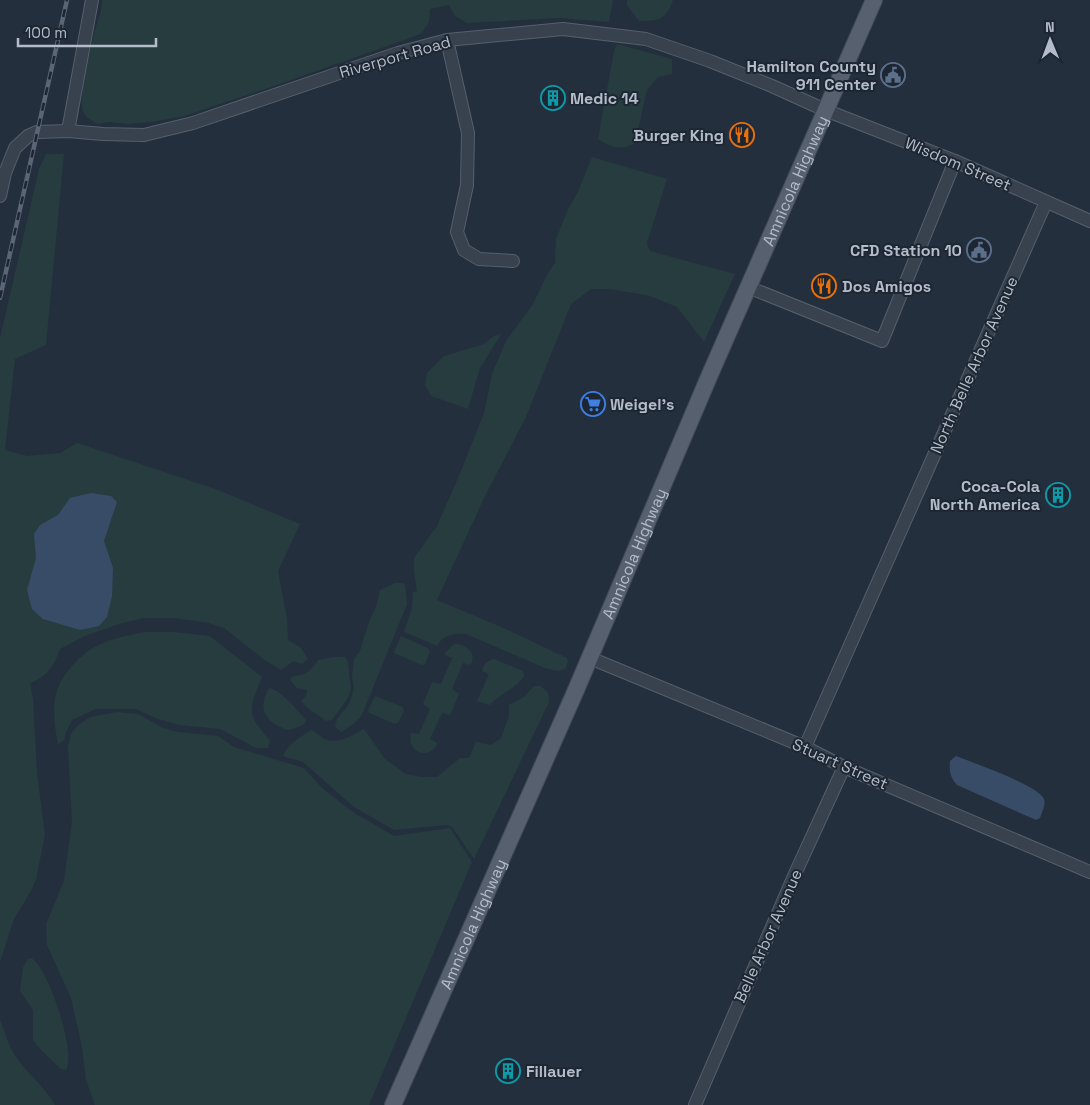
<svg xmlns="http://www.w3.org/2000/svg" width="1090" height="1105" viewBox="0 0 1090 1105" font-family="'Space Grotesk',sans-serif">
<style>
.green{fill:#263c3f}
.water{fill:#394c67}
.lines{fill:none;stroke-linecap:round;stroke-linejoin:round}
.minor-casing{stroke:#565f6c;stroke-width:14}
.major-casing{stroke:#414a57;stroke-width:18}
.minor{stroke:#38414e;stroke-width:12}
.major{stroke:#56606e;stroke-width:16}
.rail-casing{stroke:#5a6575;stroke-width:4.5}
.rail{stroke:#1d2633;stroke-width:2.5;stroke-dasharray:8;stroke-linecap:butt}
.labels{text-anchor:middle;dominant-baseline:central;stroke-width:4;stroke-linejoin:round;paint-order:stroke}
.street-label{font-size:16px;fill:#b4bcc9;stroke:#1d2633}
.poi-label{font-size:16px;font-weight:bold;fill:#b4bcc9;stroke:#1d2633;text-anchor:end}
</style>
<rect width="100%" height="100%" fill="#242f3e"/>
<g class="green">
<path d="M102 0H613L609 22 559 18 467 23 455 16 449 5 430 9 429 22 421 34 277 85 184 116 152 122 128 124 109 122 98 124C93 121 86 118 83 112 78 99 91 45 95 30 98 20 102 11 102 0Z"/>
<path d="M627 0H673C666 20 659 21 639 21L627 5Z"/>
<path d="M617 44 672 59V74L658 77 647 90 635 143C620 152 611 147 598 139L614 51Z"/>
<path d="M46 154H64L46 345 15 359 5 450 27 456 60 453 77 443 218 490 300 524 278 571 287 619 288 640 301 648 308 659 302 664 294 661 281 670 266 661 224 628 209 623 174 618H144L122 623 85 636 60 649C54 666 48 676 30 683L33 699 37 773 45 835 36 879 31 891 14 919 0 962V338L39 169Z"/>
<path d="M592 157 667 179 647 243 650 251 735 274 704 342 677 307 650 296 610 289H591L571 304 526 417 485 496 437 600 506 629 567 658 568 662 565 669 558 671 545 668 466 634C454 633 443 635 437 646L407 633 404 632 412 607 413 592 417 591 414 572V558L437 526 461 471 484 413 492 374 506 341 533 304 548 273 555 263 556 239 568 209 577 194Z"/>
<path d="M501 334 480 368 468 409 431 396 425 385 427 373 444 356 484 344 494 336Z"/>
<path d="M395 583H403L405 585 407 604 362 715 355 723 341 732 335 727 337 719 349 704 354 689 352 677 354 659 360 651 369 622 376 607 380 590Z"/>
<path d="M144 632H174L210 636 262 677C249 709 245 713 270 740L268 748H256L220 729 179 725 155 718 136 709H96L72 720 66 732 64 740 58 745C55 727 51 706 58 688 61 679 67 672 73 665 93 642 115 638 144 632Z"/>
<path d="M401 636 428 648 430 652 425 664 422 665 394 653V652Z"/>
<path d="M454 644C466 643 478 654 470 665L463 663 452 689 459 694 450 715 442 713 430 739 436 742 437 745C427 761 406 751 411 733L419 734 430 709 423 704 432 682 441 684 452 658 445 655V653Z"/>
<path d="M334 657H345L348 662 351 688 348 698 332 720 326 721C318 714 308 710 301 701L306 696 307 690 297 688 290 680 293 676C304 677 313 669 318 660Z"/>
<path d="M494 659 523 671 524 676C518 687 499 694 490 705L477 701 489 674 482 671C484 663 487 661 494 659Z"/>
<path d="M534 686H540L548 692 549 702 474 859 452 827 447 825 394 830 354 807 303 762 283 756C288 743 300 738 311 730 317 732 319 736 325 739 338 745 353 735 364 729L385 759 406 774 421 777H437L460 758H469L476 742 491 745 501 738 509 716V705L524 697Z"/>
<path d="M269 688C281 690 298 711 306 720L304 724 296 728 287 730C265 721 257 710 269 688Z"/>
<path d="M375 696 403 707 404 711 398 723 395 724 369 713 368 710Z"/>
<path d="M117 712 138 714 163 728 178 732 218 736 234 747 304 768 322 788 353 812 394 836 450 828 472 862 369 1105H95L86 1080 82 1048 71 998 47 945 46 924 64 881 72 821 68 747 71 734 77 726 90 717Z"/>
<path d="M31 958C48 966 77 1054 66 1070L61 1069 42 1051 33 1040V1010L20 991 23 967 28 959Z"/>
<path d="M0 1020C5 1032 8 1046 16 1057 28 1074 45 1087 55 1105H0Z"/>
</g>
<g class="water">
<path d="M91 493 111 496 117 502 104 541 113 568 112 596 107 617 99 626 80 630 43 619 32 609 27 590 36 558 34 534 40 525 58 515 70 498Z"/>
<path d="M956 756C971 762 1040 786 1044 799 1046 805 1042 812 1040 818L1036 820 957 785C950 777 949 771 950 761Z"/>
</g>
<g class="lines">
<defs>
<g id="minor">
<path d="M447 40 468 133 467 185 457 232 464 250 479 259 513 261"/>
<path d="M68 131 92 0"/>
<path d="M0 196 5 173 15 148 28 136 37 132 68 131 103 134 144 135 193 123 398 53 447 40 563 29 646 39 710 61 772 86 825 110 955 161 1090 221"/>
<path d="M748 287 882 341 955 161"/>
<path d="M590 658 805 747 844 767 1090 872"/>
<path d="M805 747 1046 202"/>
<path d="M695 1105 794 876 844 767"/>
</g>
<g id="major">
<path id="s1" d="M393 1105 576 690 708 379 874 0"/>
</g>
</defs>
<use href="#minor" class="minor-casing"/>
<use href="#major" class="major-casing"/>
<use href="#minor" class="minor"/>
<use href="#major" class="major"/>
<defs>
<path id="rail" d="M0 298 67 0"/>
</defs>
<use href="#rail" class="rail-casing"/>
<use href="#rail" class="rail"/>
</g>
<defs>
<symbol id="civic-ring" viewBox="-11 -11 22 22"><circle r="9.5" fill="#1d2633" stroke="#5c6f8a" stroke-width="1.5"/><path d="M-.6-6.5H3V-4.5H.6V-3L4-1V1h2V6H-6V1h2V-1L-.6-3ZM-1.2 2.5V6h2.4V2.5Z" fill="#5c6f8a"/></symbol>
<symbol id="building-ring" viewBox="-11 -11 22 22"><circle r="9.5" fill="#1d2633" stroke="#0f9aa8" stroke-width="1.5"/><path d="M-4-6H4V6H1V3H-1V6H-4ZM-2.5-4.3h1.7v1.8h-1.7ZM.8-4.3h1.7v1.8H.8ZM-2.5-1h1.7V.8h-1.7ZM.8-1h1.7V.8H.8Z" fill="#0f9aa8"/></symbol>
<symbol id="restaurant-ring" viewBox="-11 -11 22 22"><circle r="9.5" fill="#1d2633" stroke="#e8710a" stroke-width="1.5"/><path d="M-5-6h1v4h1v-4h1v4h1v-4h1v5L-1.5 .5V6h-2V.5L-5-1ZM5-6V6H3V1.5H1.5Q1.5-4 5-6Z" fill="#e8710a"/></symbol>
<symbol id="supermarket-ring" viewBox="-11 -11 22 22"><circle r="9.5" fill="#1d2633" stroke="#3f7fe0" stroke-width="1.5"/><path d="M-6-5.5h2.5l.6 2H6L4.5 2H-2.5L-4.4-4H-6ZM-1.5 3.2a1.3 1.3 0 1 0 .1 0ZM3 3.2a1.3 1.3 0 1 0 .1 0Z" fill="#3f7fe0"/></symbol>
</defs>
<g fill-rule="evenodd">
<use href="#civic-ring" x="879" y="61" width="28" height="28"/>
<use href="#building-ring" x="539" y="84" width="28" height="28"/>
<use href="#restaurant-ring" x="728" y="121" width="28" height="28"/>
<use href="#civic-ring" x="965" y="236" width="28" height="28"/>
<use href="#restaurant-ring" x="810" y="272" width="28" height="28"/>
<use href="#supermarket-ring" x="579" y="390" width="28" height="28"/>
<use href="#building-ring" x="1044" y="481" width="28" height="28"/>
<use href="#building-ring" x="494" y="1057" width="28" height="28"/>
</g>
<g class="labels">
<g class="street-label">
<text transform="translate(395 57) rotate(-16)">Riverport Road</text>
<text transform="translate(958 164) rotate(23)">Wisdom Street</text>
<text stroke="none"><textPath href="#s1" startOffset="1008">Amnicola Highway</textPath></text>
<text transform="translate(974 365) rotate(-66)">North Belle Arbor Avenue</text>
<text stroke="none"><textPath href="#s1" startOffset="602">Amnicola Highway</textPath></text>
<text transform="translate(840 764) rotate(24)">Stuart Street</text>
<text stroke="none"><textPath href="#s1" startOffset="198">Amnicola Highway</textPath></text>
<text transform="translate(768 936) rotate(-66)">Belle Arbor Avenue</text>
</g>
<g class="poi-label">
<text x="876" y="66">Hamilton County<tspan x="876" dy="18">911 Center</tspan></text>
<text x="570" y="98" text-anchor="start">Medic 14</text>
<text x="724" y="135">Burger King</text>
<text x="962" y="250">CFD Station 10</text>
<text x="842" y="286" text-anchor="start">Dos Amigos</text>
<text x="610" y="404" text-anchor="start">Weigel's</text>
<text x="1040" y="486">Coca-Cola<tspan x="1040" dy="18">North America</tspan></text>
<text x="526" y="1071" text-anchor="start">Fillauer</text>
</g>
</g>
<g transform="translate(1050 40) rotate(359)" stroke="#1d2633" stroke-width="4" paint-order="stroke">
<path d="M0-4L9 19L0 12L-9 19Z" fill="#b4bcc9"/>
<text y="-8" font-size="14" font-weight="bold" text-anchor="middle" fill="#b4bcc9">N</text>
</g>
<path d="M18 38v8h138v-8" fill="none" stroke="#b4bcc9" stroke-width="2.5"/>
<text x="25" y="38" font-size="15" fill="#b4bcc9" stroke="#1d2633" stroke-width="4" paint-order="stroke">100 m</text>
</svg>
